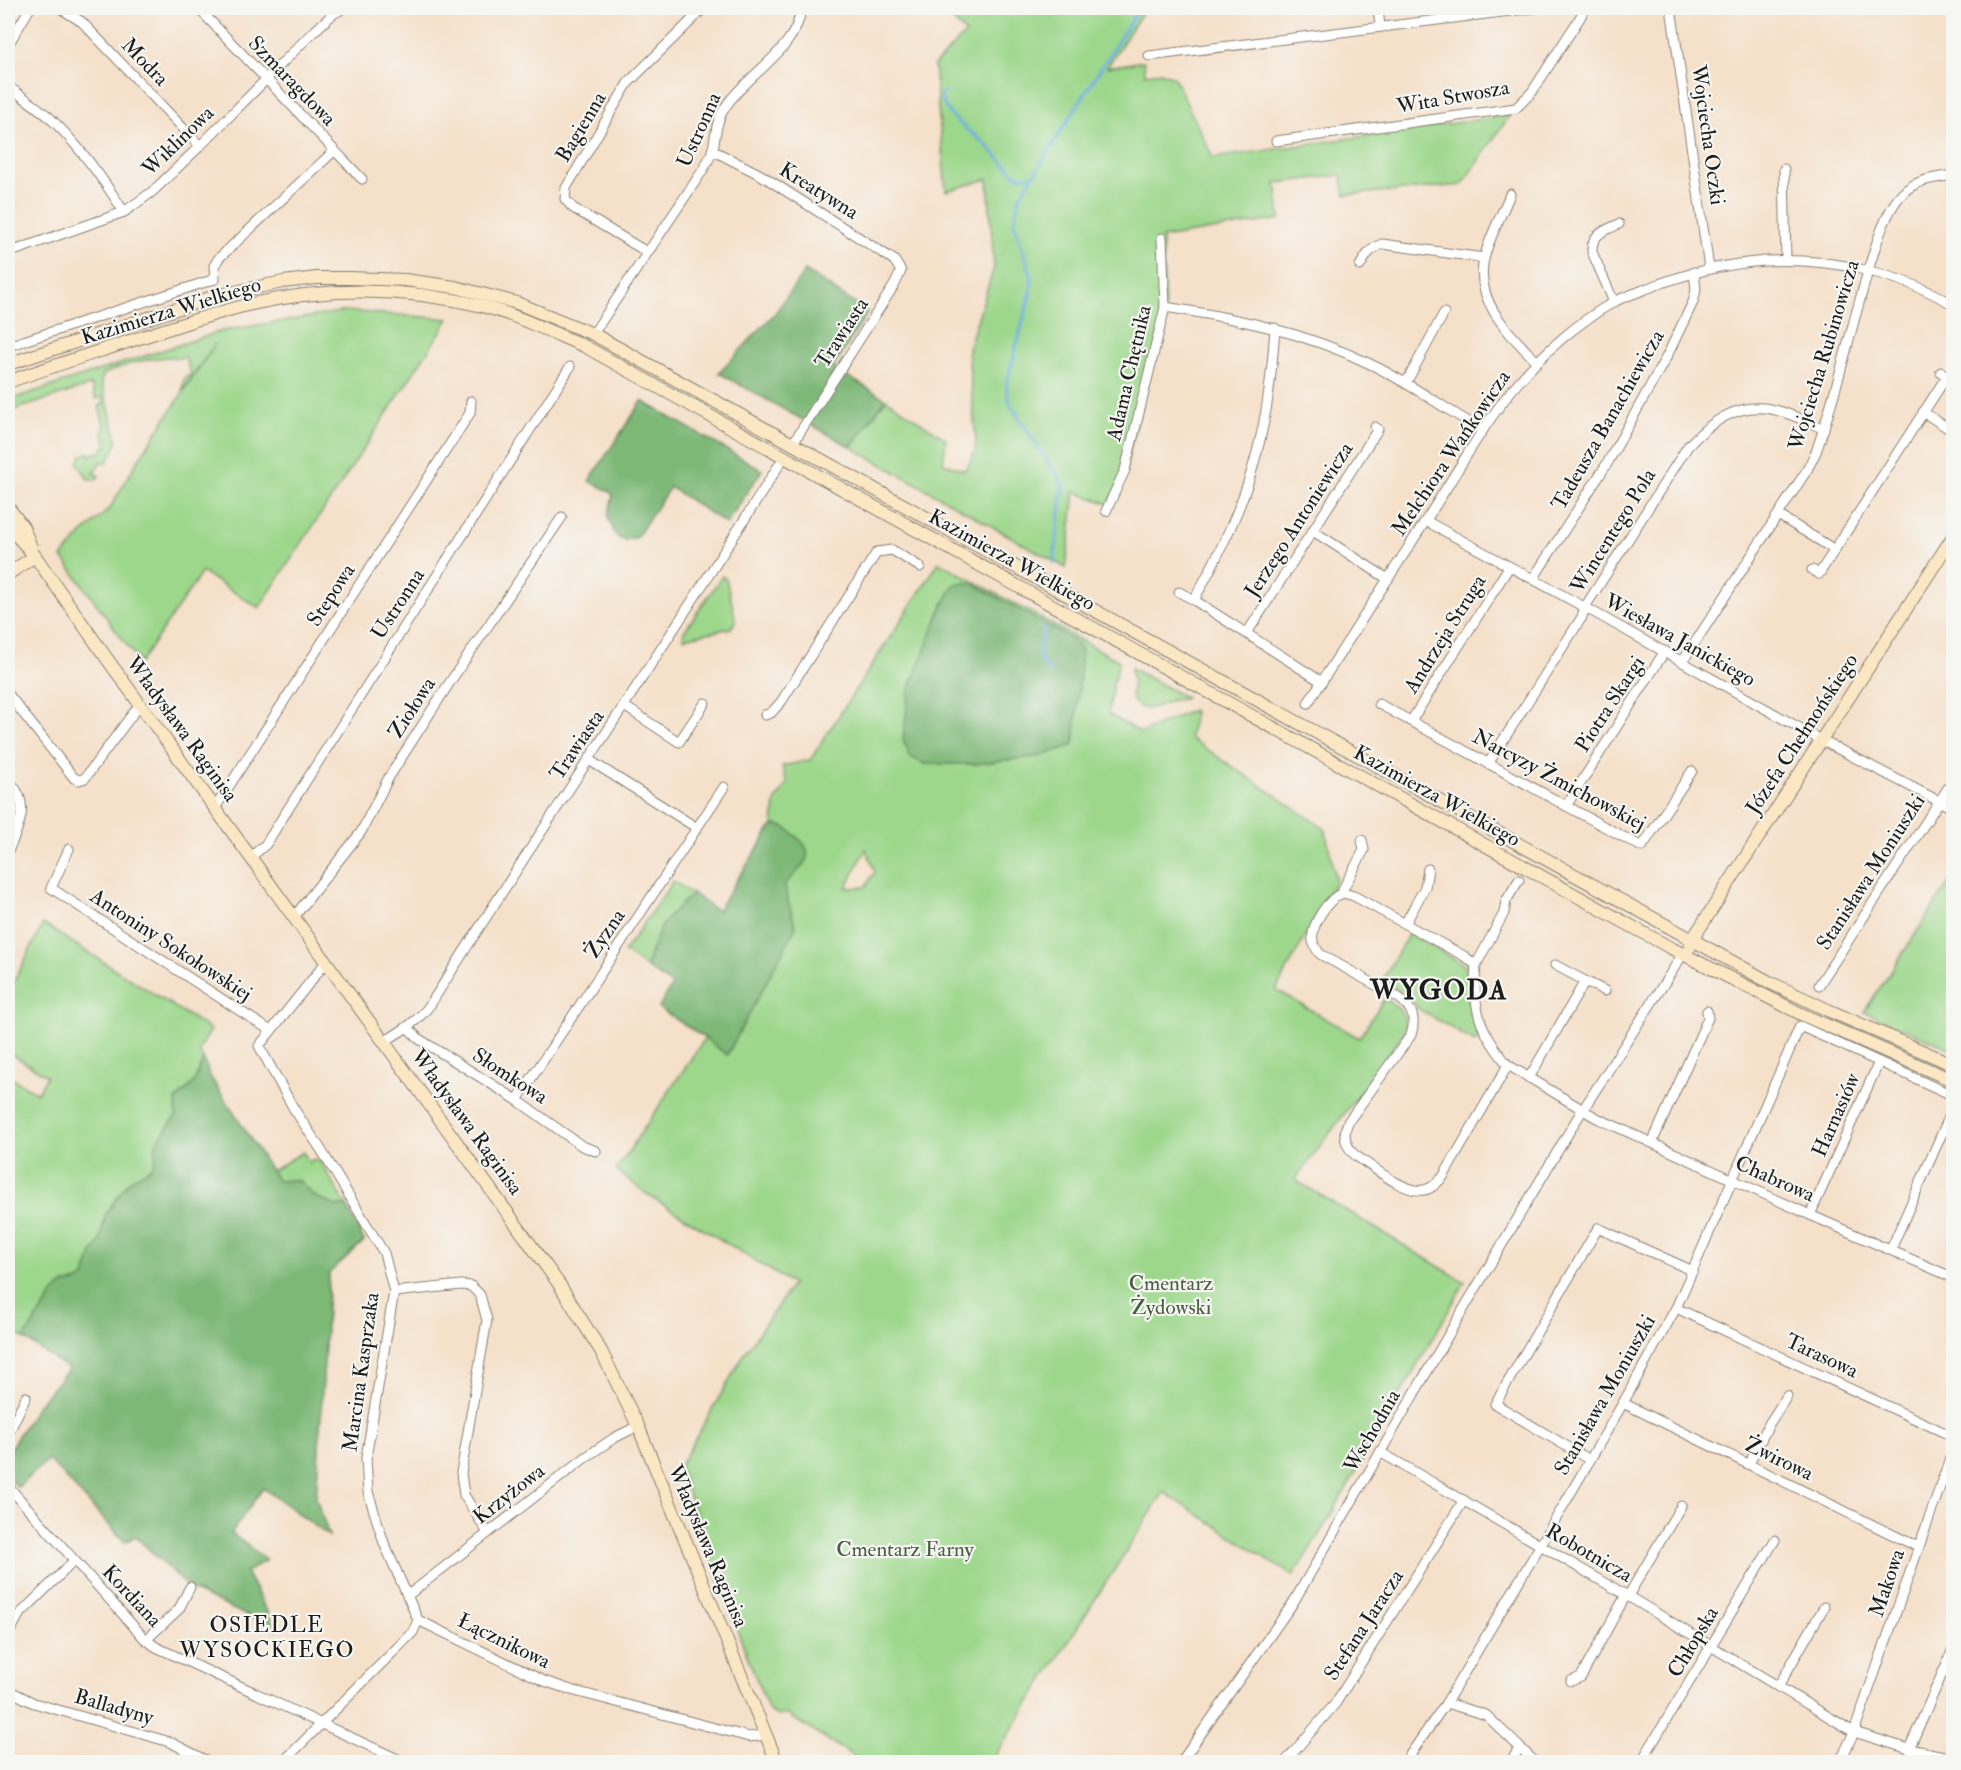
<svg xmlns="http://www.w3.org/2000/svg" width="1961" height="1770" viewBox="0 0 1961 1770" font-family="'IM FELL Double Pica',serif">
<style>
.green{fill:#9cd78b;stroke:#5c7a54;stroke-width:1.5;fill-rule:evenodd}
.forest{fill:#7db877;stroke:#4c6a4a;stroke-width:1.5}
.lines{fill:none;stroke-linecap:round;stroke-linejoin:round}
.stream{stroke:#71b0e4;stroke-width:3}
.street-casing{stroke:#887e72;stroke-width:11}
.secondary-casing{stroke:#887e72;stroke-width:14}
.street{stroke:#fff;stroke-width:9}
.secondary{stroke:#fbe7c3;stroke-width:12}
.labels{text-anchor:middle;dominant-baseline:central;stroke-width:4.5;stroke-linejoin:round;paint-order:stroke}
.street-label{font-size:21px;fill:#1c1c1c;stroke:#f6f6f2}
.park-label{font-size:21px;fill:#495d43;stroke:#f6f6f2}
.neighbourhood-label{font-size:22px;letter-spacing:1.5px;fill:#1c1c1c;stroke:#f6f6f2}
.district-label{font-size:27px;font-weight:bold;letter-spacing:1.5px;fill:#1c1c1c;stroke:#f6f6f2}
</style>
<rect width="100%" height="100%" fill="#f6f6f2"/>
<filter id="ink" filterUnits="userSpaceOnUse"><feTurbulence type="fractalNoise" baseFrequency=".0167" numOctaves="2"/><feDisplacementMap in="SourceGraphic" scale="12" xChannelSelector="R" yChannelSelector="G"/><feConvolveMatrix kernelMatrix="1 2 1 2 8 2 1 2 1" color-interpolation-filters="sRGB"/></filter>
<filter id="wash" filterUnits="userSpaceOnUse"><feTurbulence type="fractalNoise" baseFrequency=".008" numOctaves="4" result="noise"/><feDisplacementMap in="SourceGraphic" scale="24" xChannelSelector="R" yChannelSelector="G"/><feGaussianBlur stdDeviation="1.35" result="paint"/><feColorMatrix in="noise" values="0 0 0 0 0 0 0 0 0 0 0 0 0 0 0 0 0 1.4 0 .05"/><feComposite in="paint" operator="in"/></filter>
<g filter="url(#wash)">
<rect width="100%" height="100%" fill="#f5e0c9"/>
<g class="green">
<path d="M940 8H1145L1107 67 1144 61 1145 74 1161 72 1174 77 1213 158 1510 115 1462 185 1345 195 1341 175 1276 183 1280 219 1162 238 1165 307 1125 470 1109 504 1075 492 1066 568 851 447 886 399 946 439 943 463 965 470 974 454 976 443 968 349 994 268 988 179 946 191 934 65 966 33Z"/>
<path d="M346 311 449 319 259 608 202 572 140 663 62 557 82 534 110 508 137 462 215 344 182 391 184 378 191 375 185 357C173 360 176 356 166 357 146 359 123 365 104 374L101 381 118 442 106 464 101 461 94 473 99 476 96 480 88 479 78 463 82 455 89 453 90 455 103 451 102 448 107 446 102 431 105 429 99 406 104 404 102 397 96 399 91 385 8 412V400L222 331Z"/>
<path d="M939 562 1119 661 1115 679H1114L1112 687 1113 688 1108 714 1141 733 1193 710 1194 713 1190 738 1325 829 1336 880 1276 990 1359 1038 1384 999C1399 1007 1408 1014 1404 1033L1295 1180 1465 1282 1328 1520 1293 1576 1164 1492 991 1762H863L786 1714 778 1716 769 1711 728 1607 679 1467 746 1351 793 1284 648 1195 616 1170 705 1038 659 1008 672 985 624 952 673 881 717 911 773 825 775 802 787 783 782 766 810 760ZM866 849 875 872 865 887 846 888Z"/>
<path d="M722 576 726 579 736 621 731 628 684 638 683 633Z"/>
<path d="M1131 668 1186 698C1181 700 1176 699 1171 701 1156 706 1141 717 1131 697L1133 679 1131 673Z"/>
<path d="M1953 877V1050L1864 1012Z"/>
<path d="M43 924 211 1030 199 1050 211 1078 270 1172 303 1152 309 1162 314 1159 320 1161 347 1206 364 1241 329 1273 316 1498 329 1536 263 1488 231 1533 266 1560 246 1572 276 1629 192 1590 135 1536 125 1542 48 1459 18 1487 8 1477V1452L37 1406 69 1369 8 1328V1076L37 1093 47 1076 8 1052V993Z"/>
<path d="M1409 933 1466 966 1469 975V1003L1479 1036 1475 1042 1417 1008 1407 995 1382 981Z"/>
</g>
<g class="forest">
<path d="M805 271 868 312 833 368 886 399 851 447 719 373 775 313Z"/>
<path d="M642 401 762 470 726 524 670 487 636 538 624 540 619 538 615 534 608 517 613 495 609 491 589 481Z"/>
<path d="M958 583H972L1077 642 1082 650 1074 745 1041 756 976 764H925L910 757 903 740 909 690 940 611 952 587Z"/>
<path d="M773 825C785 825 789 830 798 838 820 856 799 869 785 884L787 898 796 927 727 1055 705 1038 659 1008 672 985 646 967C658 929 662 919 693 894L717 911Z"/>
<path d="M203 1059 211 1078 278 1181 293 1180 300 1181 312 1195 336 1206H347L364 1241 329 1273 316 1498 329 1536 263 1488 231 1533 266 1560 246 1572 276 1629 192 1590 135 1536 125 1542 48 1459 18 1487 8 1477V1452L37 1406 69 1369 24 1338 54 1292 65 1284 79 1281 85 1276 92 1253 99 1244 105 1216 111 1206 129 1181 152 1167 155 1160 156 1143 176 1116V1099C197 1083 194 1081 203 1059Z"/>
</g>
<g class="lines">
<g class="stream">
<path d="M945 91 941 95C944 117 973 132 988 147 998 157 1007 167 1018 176H1032"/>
<path d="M1054 563 1063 485 1010 404 1006 386 1031 291 1032 278 1014 223 1019 198 1139 8"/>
<path d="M1045 627 1040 644 1039 658 1051 674"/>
</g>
</g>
</g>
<g filter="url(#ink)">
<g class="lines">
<defs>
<g id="street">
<path d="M60 8 82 22 200 146"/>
<path d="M198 8 362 179"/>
<path d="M1378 8 1380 27"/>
<path d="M1671 8 1709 268"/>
<path d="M8 45 30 8"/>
<path d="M1149 56 1535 8"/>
<path d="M8 86C21 96 36 106 49 117 79 145 102 177 124 212"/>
<path d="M1276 141 1516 108 1532 92 1581 16 1584 8"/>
<path d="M712 150 761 175 894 260 901 271 895 284 793 443"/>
<path d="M1784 169 1786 260"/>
<path d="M1510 194C1502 215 1489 237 1484 259 1474 302 1510 334 1537 362"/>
<path d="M647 252 573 208 565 199 566 188 628 83 704 8"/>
<path d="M8 253 124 212 152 192 200 146 309 36 333 14 344 8"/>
<path d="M1360 266C1366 255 1370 249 1382 244L1484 258"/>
<path d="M1614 302 1592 252C1591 234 1604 231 1619 224"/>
<path d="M1165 307C1236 318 1304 332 1368 363 1409 382 1444 409 1483 430"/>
<path d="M1275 328C1272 370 1268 411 1257 452 1244 504 1220 553 1194 600L1322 682"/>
<path d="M593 334 703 170C707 163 711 156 713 149 716 134 716 122 724 109 746 74 798 50 801 8"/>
<path d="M11 345 215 279 214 266 219 258 334 151"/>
<path d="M1406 383 1444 313"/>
<path d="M1923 412 1954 432"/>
<path d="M1106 511 1125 470 1165 307 1162 238"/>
<path d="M1778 515 1835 550"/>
<path d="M1426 521 1597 614 1821 740 1954 809"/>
<path d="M1313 531 1388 579"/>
<path d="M1812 570 1819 574 1947 376 1941 372"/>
<path d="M1533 579 1608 462 1668 354 1693 302 1696 290 1694 272"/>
<path d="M1179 592 1194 600"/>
<path d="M1247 633 1378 429 1375 427"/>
<path d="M1683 661 1807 470 1816 452C1833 403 1845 353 1859 303 1868 273 1881 214 1903 193 1917 179 1935 178 1954 175"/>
<path d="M8 694 74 778 79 780 85 778 140 704"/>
<path d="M1308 703C1348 642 1387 581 1426 520 1456 475 1482 425 1517 384 1543 353 1578 322 1614 302 1623 297 1634 294 1643 290 1683 274 1723 264 1766 261 1830 258 1898 272 1954 305"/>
<path d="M1379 704 1642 847 1692 771"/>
<path d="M624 706 679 742 705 703"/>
<path d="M765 715 771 713 781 702 877 552 892 550 920 567"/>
<path d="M1411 721 1509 567"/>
<path d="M589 760 697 828"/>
<path d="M1488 764 1582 617 1585 607 1688 446C1711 421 1740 401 1775 410 1792 414 1808 422 1824 429"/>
<path d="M8 780C32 803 19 826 8 851"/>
<path d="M1566 806 1665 651"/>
<path d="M215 808 470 413 471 401"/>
<path d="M69 849 51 888 271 1031"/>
<path d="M251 857 266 844 276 828 570 367"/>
<path d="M1343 893V889L1364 850 1362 840"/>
<path d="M294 917 361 832 389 777 450 682 562 517"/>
<path d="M1405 924 1425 887 1428 869"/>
<path d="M326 962 259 1046 294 1109 320 1148 384 1253 394 1292 366 1458 368 1492 384 1543 418 1620"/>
<path d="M1476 965 1504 913 1506 901 1519 880"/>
<path d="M1585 981 1605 991"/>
<path d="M1819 985 1954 779"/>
<path d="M407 1027 419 1039 517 1100 582 1146 596 1151"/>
<path d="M385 1041C402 1031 418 1021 430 1005 546 821 669 641 784 457"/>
<path d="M1508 1065C1480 1031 1472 1010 1476 965L1464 956 1354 896 1343 893C1328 898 1310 926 1313 941 1314 946 1317 950 1320 954L1399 998C1413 1008 1416 1020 1411 1035L1348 1122C1342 1135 1345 1146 1356 1156 1372 1166 1405 1194 1424 1190 1432 1189 1438 1182 1443 1177L1508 1065 1595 1117 1810 1215 1954 1278"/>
<path d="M1529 1078 1585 981 1555 965"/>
<path d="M517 1100 724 787"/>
<path d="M1652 1143 1708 1018 1707 1011"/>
<path d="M1810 1215 1879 1062"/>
<path d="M1891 1249 1954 1106"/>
<path d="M394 1292 461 1285 471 1286 480 1295 487 1320 461 1473 464 1495 488 1533"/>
<path d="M1676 1308 1954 1437"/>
<path d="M1623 1403 1918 1547"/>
<path d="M8 1434 26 1397"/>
<path d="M1380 1452 1626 1595 1854 1732 1909 1749 1954 1758"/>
<path d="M1590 1460 1495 1404 1598 1228 1693 1271"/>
<path d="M1749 1464 1769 1424 1787 1396"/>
<path d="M8 1486 144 1638 156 1647 404 1762"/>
<path d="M407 1596 586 1457 614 1438 638 1426"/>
<path d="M1628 1596 1681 1506"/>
<path d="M418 1620 544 1681 571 1690 749 1737 766 1735"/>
<path d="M8 1635 19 1615 74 1561"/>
<path d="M146 1640 179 1609 190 1587"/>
<path d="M1571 1681 1581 1677 1626 1595"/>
<path d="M1778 1687 1824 1607"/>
<path d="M8 1690 34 1703 170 1742 209 1762"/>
<path d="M1446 1703 1486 1715 1535 1762"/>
<path d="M1909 1749 1954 1647"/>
<path d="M283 1762 413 1632 418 1620"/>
<path d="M1181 1762 1293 1603 1457 1320 1575 1122 1683 954"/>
<path d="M1285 1762 1335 1704 1464 1500"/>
<path d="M1405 1762 1446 1703 1540 1546 1623 1403 1676 1308 1800 1026 1954 1096"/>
<path d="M1511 1762 1519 1748"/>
<path d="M1641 1762 1775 1540"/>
<path d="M1840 1762 1854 1732 1954 1447"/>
</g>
<g id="secondary">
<path d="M8 364 219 295 283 282 317 278H350L405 280 455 287 517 303 593 334 1769 982 1830 1011 1954 1065"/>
<path d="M8 382C49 367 91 354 133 340 171 328 208 315 247 305 324 287 405 287 482 306 517 315 550 332 584 346L1669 947 1803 1015 1954 1081"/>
<path d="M8 507 23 527 31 547"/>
<path d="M8 526 35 556 105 656 559 1284 601 1351 638 1426 777 1762"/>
<path d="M8 574 35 556"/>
<path d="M1690 947 1692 940 1954 535"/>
</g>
</defs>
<use href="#street" class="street-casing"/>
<use href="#secondary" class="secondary-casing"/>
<use href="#street" class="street"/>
<use href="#secondary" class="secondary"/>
</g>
</g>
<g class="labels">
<g class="street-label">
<text transform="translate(145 62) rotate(46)">Modra</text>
<text transform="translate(292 81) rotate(46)">Szmaragdowa</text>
<text transform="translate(1453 97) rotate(-10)">Wita Stwosza</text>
<text transform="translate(581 127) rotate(-59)">Bagienna</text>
<text transform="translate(699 130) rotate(-66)">Ustronna</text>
<text transform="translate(1708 135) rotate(82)">Wojciecha Oczki</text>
<text transform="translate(178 141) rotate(-44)">Wiklinowa</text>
<text transform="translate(819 191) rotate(32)">Kreatywna</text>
<text transform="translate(171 311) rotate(-17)">Kazimierza Wielkiego</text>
<text transform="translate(842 333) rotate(-57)">Trawiasta</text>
<text transform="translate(1824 355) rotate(-73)">Wojciecha Rubinowicza</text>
<text transform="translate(1129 373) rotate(-77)">Adama Chętnika</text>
<text transform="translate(1608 420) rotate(-60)">Tadeusza Banachiewicza</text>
<text transform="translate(1451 453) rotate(-56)">Melchiora Wańkowicza</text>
<text transform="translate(1299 520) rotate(-57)">Jerzego Antoniewicza</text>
<text transform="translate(1613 531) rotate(-58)">Wincentego Pola</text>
<text transform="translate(1012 560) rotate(29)">Kazimierza Wielkiego</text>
<text transform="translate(331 595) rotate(-57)">Stepowa</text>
<text transform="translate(398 604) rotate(-57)">Ustronna</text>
<text transform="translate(1445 634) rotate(-58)">Andrzeja Struga</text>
<text transform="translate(1680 640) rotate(29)">Wiesława Janickiego</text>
<text transform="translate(1610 704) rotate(-57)">Piotra Skargi</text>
<text transform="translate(412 708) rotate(-57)">Ziołowa</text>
<text transform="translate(182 729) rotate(54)">Władysława Raginisa</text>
<text transform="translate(1802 734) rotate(-57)">Józefa Chełmońskiego</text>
<text transform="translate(577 745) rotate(-56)">Trawiasta</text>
<text transform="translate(1559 780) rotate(28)">Narcyzy Żmichowskiej</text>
<text transform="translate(1437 796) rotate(29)">Kazimierza Wielkiego</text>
<text transform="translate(1871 872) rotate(-57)">Stanisława Moniuszki</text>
<text transform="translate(605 934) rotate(-56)">Żyzna</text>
<text transform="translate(171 945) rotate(33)">Antoniny Sokołowskiej</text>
<text transform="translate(510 1076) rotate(33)">Słomkowa</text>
<text transform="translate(1836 1115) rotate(-66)">Harnasiów</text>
<text transform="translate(467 1122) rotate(54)">Władysława Raginisa</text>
<text transform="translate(1775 1179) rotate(24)">Chabrowa</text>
<text transform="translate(1822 1356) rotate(25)">Tarasowa</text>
<text transform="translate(361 1372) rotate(-82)">Marcina Kasprzaka</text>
<text transform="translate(1605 1395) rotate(-60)">Stanisława Moniuszki</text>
<text transform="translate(1372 1431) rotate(-60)">Wschodnia</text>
<text transform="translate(1779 1459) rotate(26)">Żwirowa</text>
<text transform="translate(509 1494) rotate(-38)">Krzyżowa</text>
<text transform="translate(708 1546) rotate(67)">Władysława Raginisa</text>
<text transform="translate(1589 1553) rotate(30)">Robotnicza</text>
<text transform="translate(1887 1583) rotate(-71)">Makowa</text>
<text transform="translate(132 1596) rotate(47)">Kordiana</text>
<text transform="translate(1364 1625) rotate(-57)">Stefana Jaracza</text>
<text transform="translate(504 1641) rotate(26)">Łącznikowa</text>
<text transform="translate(1693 1642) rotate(-59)">Chłopska</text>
<text transform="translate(114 1707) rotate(16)">Balladyny</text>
</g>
<g class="park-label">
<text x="1171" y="1283">Cmentarz<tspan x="1171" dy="24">Żydowski</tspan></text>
<text x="905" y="1549">Cmentarz Farny</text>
</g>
<g class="neighbourhood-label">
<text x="267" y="1625">OSIEDLE<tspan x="267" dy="25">WYSOCKIEGO</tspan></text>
</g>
<g class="district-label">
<text x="1439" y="990">WYGODA</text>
</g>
</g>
<rect width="1961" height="1770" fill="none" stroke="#f6f6f2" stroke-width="30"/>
</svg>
